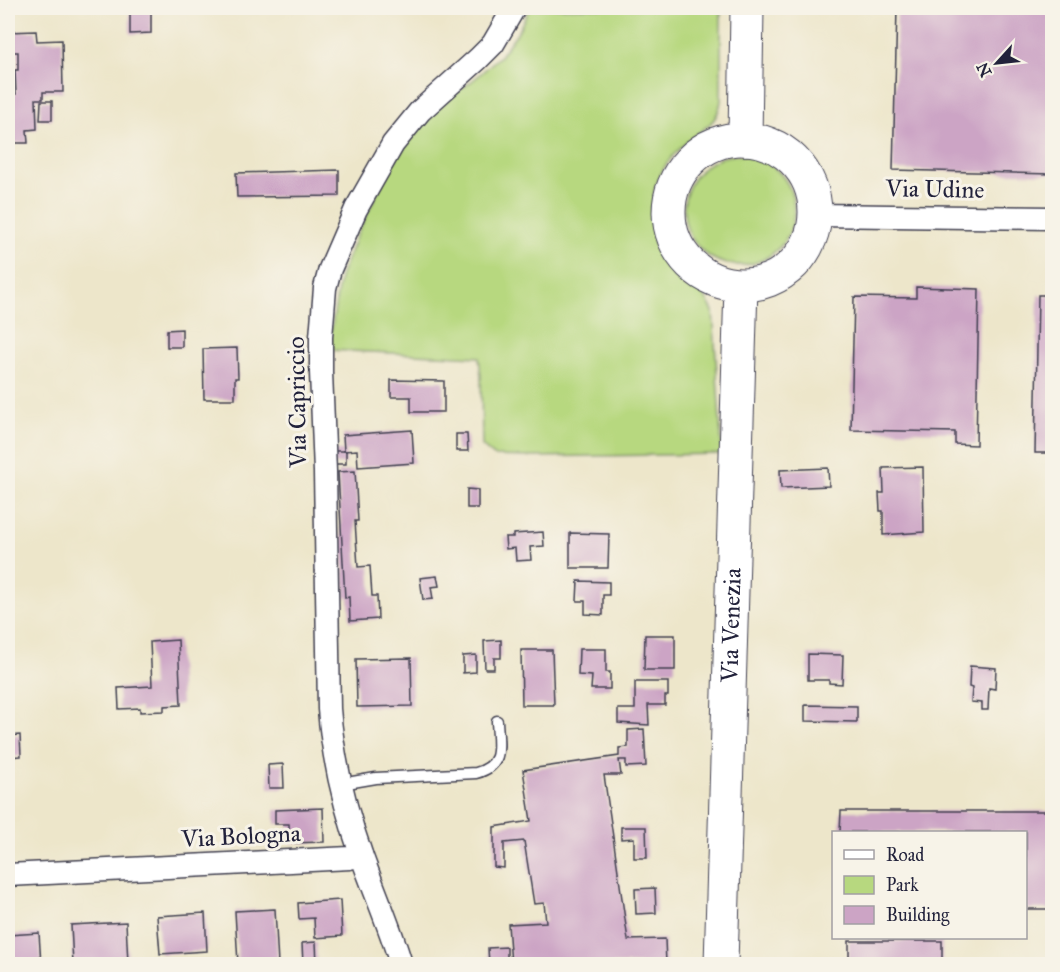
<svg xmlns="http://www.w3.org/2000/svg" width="1060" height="972" viewBox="0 0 1060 972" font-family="'IM FELL Great Primer',serif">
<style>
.green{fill:#b7d87f;stroke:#6c7d5d;stroke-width:1.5}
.building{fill:#cca4c5}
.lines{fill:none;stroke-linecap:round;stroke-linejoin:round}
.service-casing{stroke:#403f50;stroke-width:13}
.minor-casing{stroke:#403f50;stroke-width:25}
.primary-casing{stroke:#403f50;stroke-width:35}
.service{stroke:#fff;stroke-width:10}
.minor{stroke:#fff;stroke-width:22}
.primary{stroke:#fff;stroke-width:33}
.labels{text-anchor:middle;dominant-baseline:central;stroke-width:6;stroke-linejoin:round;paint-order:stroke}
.street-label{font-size:24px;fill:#22223b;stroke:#f7f3e8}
</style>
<rect width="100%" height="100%" fill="#f7f3e8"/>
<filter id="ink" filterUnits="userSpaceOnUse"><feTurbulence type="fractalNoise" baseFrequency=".0167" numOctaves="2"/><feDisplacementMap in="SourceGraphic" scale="12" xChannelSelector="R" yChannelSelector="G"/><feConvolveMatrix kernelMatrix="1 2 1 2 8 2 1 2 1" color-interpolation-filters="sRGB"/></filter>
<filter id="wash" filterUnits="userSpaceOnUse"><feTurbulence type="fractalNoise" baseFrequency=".008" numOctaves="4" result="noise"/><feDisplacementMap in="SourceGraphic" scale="24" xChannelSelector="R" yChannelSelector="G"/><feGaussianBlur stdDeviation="1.35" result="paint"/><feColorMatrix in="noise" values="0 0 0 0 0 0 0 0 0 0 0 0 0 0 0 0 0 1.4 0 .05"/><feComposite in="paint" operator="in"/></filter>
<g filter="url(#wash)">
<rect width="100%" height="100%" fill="#ede6ca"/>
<g class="green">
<path d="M530 8H721V101C717 124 706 126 690 139 664 161 650 184 652 219 653 231 653 243 658 255 665 270 691 283 703 295 707 300 710 305 713 311L722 454 530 457 494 456 482 446 481 376 479 357 328 350 340 277 356 237 390 167 418 128 441 105 477 77 500 56 517 33Z"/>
<circle cx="739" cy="210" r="55"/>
</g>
<g id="blocks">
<g class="building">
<path d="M130 8H151V33L130 34Z"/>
<path d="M897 8H1052V174L893 170Z"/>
<path d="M36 31 37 41 62 40 63 92H43V99H36L37 129 27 130 28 143H8V95L16 94 15 70H18V52H9L8 32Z"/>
<path d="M41 101H52V120H40Z"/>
<path d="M339 170V196L237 197 236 173Z"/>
<path d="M916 287 979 289 976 445 955 444V432L851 430 854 297 916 298Z"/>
<path d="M1038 295H1052V453H1035Z"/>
<path d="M182 329V347H167V330Z"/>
<path d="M237 348 238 378H235V399H204L203 349Z"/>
<path d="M391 380 444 381V412H411V397H391Z"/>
<path d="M412 430 414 463 358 467 357 450 344 451 343 435Z"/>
<path d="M456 434H467L468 451H456Z"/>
<path d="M333 451H346V464H334Z"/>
<path d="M923 467 924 532 883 535V511H880L879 493H884L883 468Z"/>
<path d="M828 468 829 486 781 488 780 470Z"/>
<path d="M355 471 358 521H355L358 567 370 566 372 596H377L378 619 350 621 349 597 345 598 338 472Z"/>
<path d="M467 489 478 490V508H467Z"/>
<path d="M543 532 544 546 530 547 531 560 516 561 515 548 506 549 505 537H513V534Z"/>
<path d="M570 533 609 534 608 568H570Z"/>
<path d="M437 576 439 586 431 587 433 599 423 600 420 578Z"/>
<path d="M578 581 609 582V595H603V615L585 614V601H577Z"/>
<path d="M645 635H675V670H644Z"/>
<path d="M178 640 181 705 164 706V711L140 712V708L119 709 118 688 152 686 150 642Z"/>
<path d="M501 640V658H494V669H485L484 641Z"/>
<path d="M579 649H606V672H610V689H591L592 676 578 675Z"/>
<path d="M521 650H552L554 705H522Z"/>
<path d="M808 654 843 655 842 684 829 683V680H808Z"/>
<path d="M476 655V672L463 673V656Z"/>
<path d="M411 658 412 706 357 707 356 659Z"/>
<path d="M970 666 996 668 995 689 989 688 988 710H982V703L971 702 972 688 969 687Z"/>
<path d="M635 682H668V696H665V705H648L649 725 618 723V709H635Z"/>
<path d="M805 705 857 706V722L805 721Z"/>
<path d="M644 729 646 766 626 767V760H619L621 775H604L628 940 665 939 666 964H511L508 924 546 922 544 903 534 904 524 841 504 843V868L494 867V827L531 821 523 770 619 756V748L628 747V730Z"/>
<path d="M20 735 21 756 8 757V736Z"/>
<path d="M283 764 284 788H269L268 765Z"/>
<path d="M323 808 324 842 290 843 289 824H275V810Z"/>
<path d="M841 811H1052V909H1026V832H840Z"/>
<path d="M621 827H646L647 858H634V838L621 839Z"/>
<path d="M655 888 656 913 636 914 635 889Z"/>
<path d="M340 900 342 936 315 938 314 918 299 919 298 903Z"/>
<path d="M275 909 278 964H238L235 911Z"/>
<path d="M205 913 207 951 160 954 157 916Z"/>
<path d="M126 922 128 964H73L71 925Z"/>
<path d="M39 933 41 964H8V935Z"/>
<rect x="849" y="941" width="93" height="23"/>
<path d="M316 942 317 964H303L302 943Z"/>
<path d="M507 947V964H489L488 948Z"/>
</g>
</g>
</g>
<g filter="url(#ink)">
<use href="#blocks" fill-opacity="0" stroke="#403f50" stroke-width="1.5"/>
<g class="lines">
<defs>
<path id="service" d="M341 784 376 778 476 773C505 765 498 746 497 721"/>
<g id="minor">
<path d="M816 215 1052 218"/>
<path d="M8 875 350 858 361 855"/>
<path d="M401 964C390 927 375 893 362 857 345 809 333 759 329 709L325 472 321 372V337L325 288 330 269 356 209 393 144 420 111 478 59 493 44 514 8"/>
</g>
<g id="primary">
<circle cx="742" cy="212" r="73"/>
<path d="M745 139 747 8"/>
<path id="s1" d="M721 964 741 286"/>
</g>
</defs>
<use href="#service" class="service-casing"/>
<use href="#minor" class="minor-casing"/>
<use href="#primary" class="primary-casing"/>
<use href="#service" class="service"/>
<use href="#minor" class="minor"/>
<use href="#primary" class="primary"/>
</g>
</g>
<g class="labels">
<g class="street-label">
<text transform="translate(935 189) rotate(1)">Via Udine</text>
<text transform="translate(297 402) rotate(-91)">Via Capriccio</text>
<text stroke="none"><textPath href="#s1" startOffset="339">Via Venezia</textPath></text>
<text transform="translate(241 836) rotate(-3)">Via Bologna</text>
</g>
</g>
<rect width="1060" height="972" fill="none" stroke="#f7f3e8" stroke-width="30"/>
<rect x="832" y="831" width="195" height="108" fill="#f7f3e8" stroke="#a29fa3" stroke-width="1.5"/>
<rect x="844" y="850" width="30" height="9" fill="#ffffff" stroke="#a29fa3" stroke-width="1.5"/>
<text x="886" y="861" font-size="18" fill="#22223b">Road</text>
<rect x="844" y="876" width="30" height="18" fill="#b7d87f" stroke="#a29fa3" stroke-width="1.5"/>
<text x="886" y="891" font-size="18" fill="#22223b">Park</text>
<rect x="844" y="906" width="30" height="18" fill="#cca4c5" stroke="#a29fa3" stroke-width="1.5"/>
<text x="886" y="921" font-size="18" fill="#22223b">Building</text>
<g transform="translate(997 63) rotate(243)" stroke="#f7f3e8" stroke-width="4.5" paint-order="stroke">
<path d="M0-4.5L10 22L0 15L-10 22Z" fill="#22223b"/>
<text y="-9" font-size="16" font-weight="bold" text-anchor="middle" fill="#22223b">N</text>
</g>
</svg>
